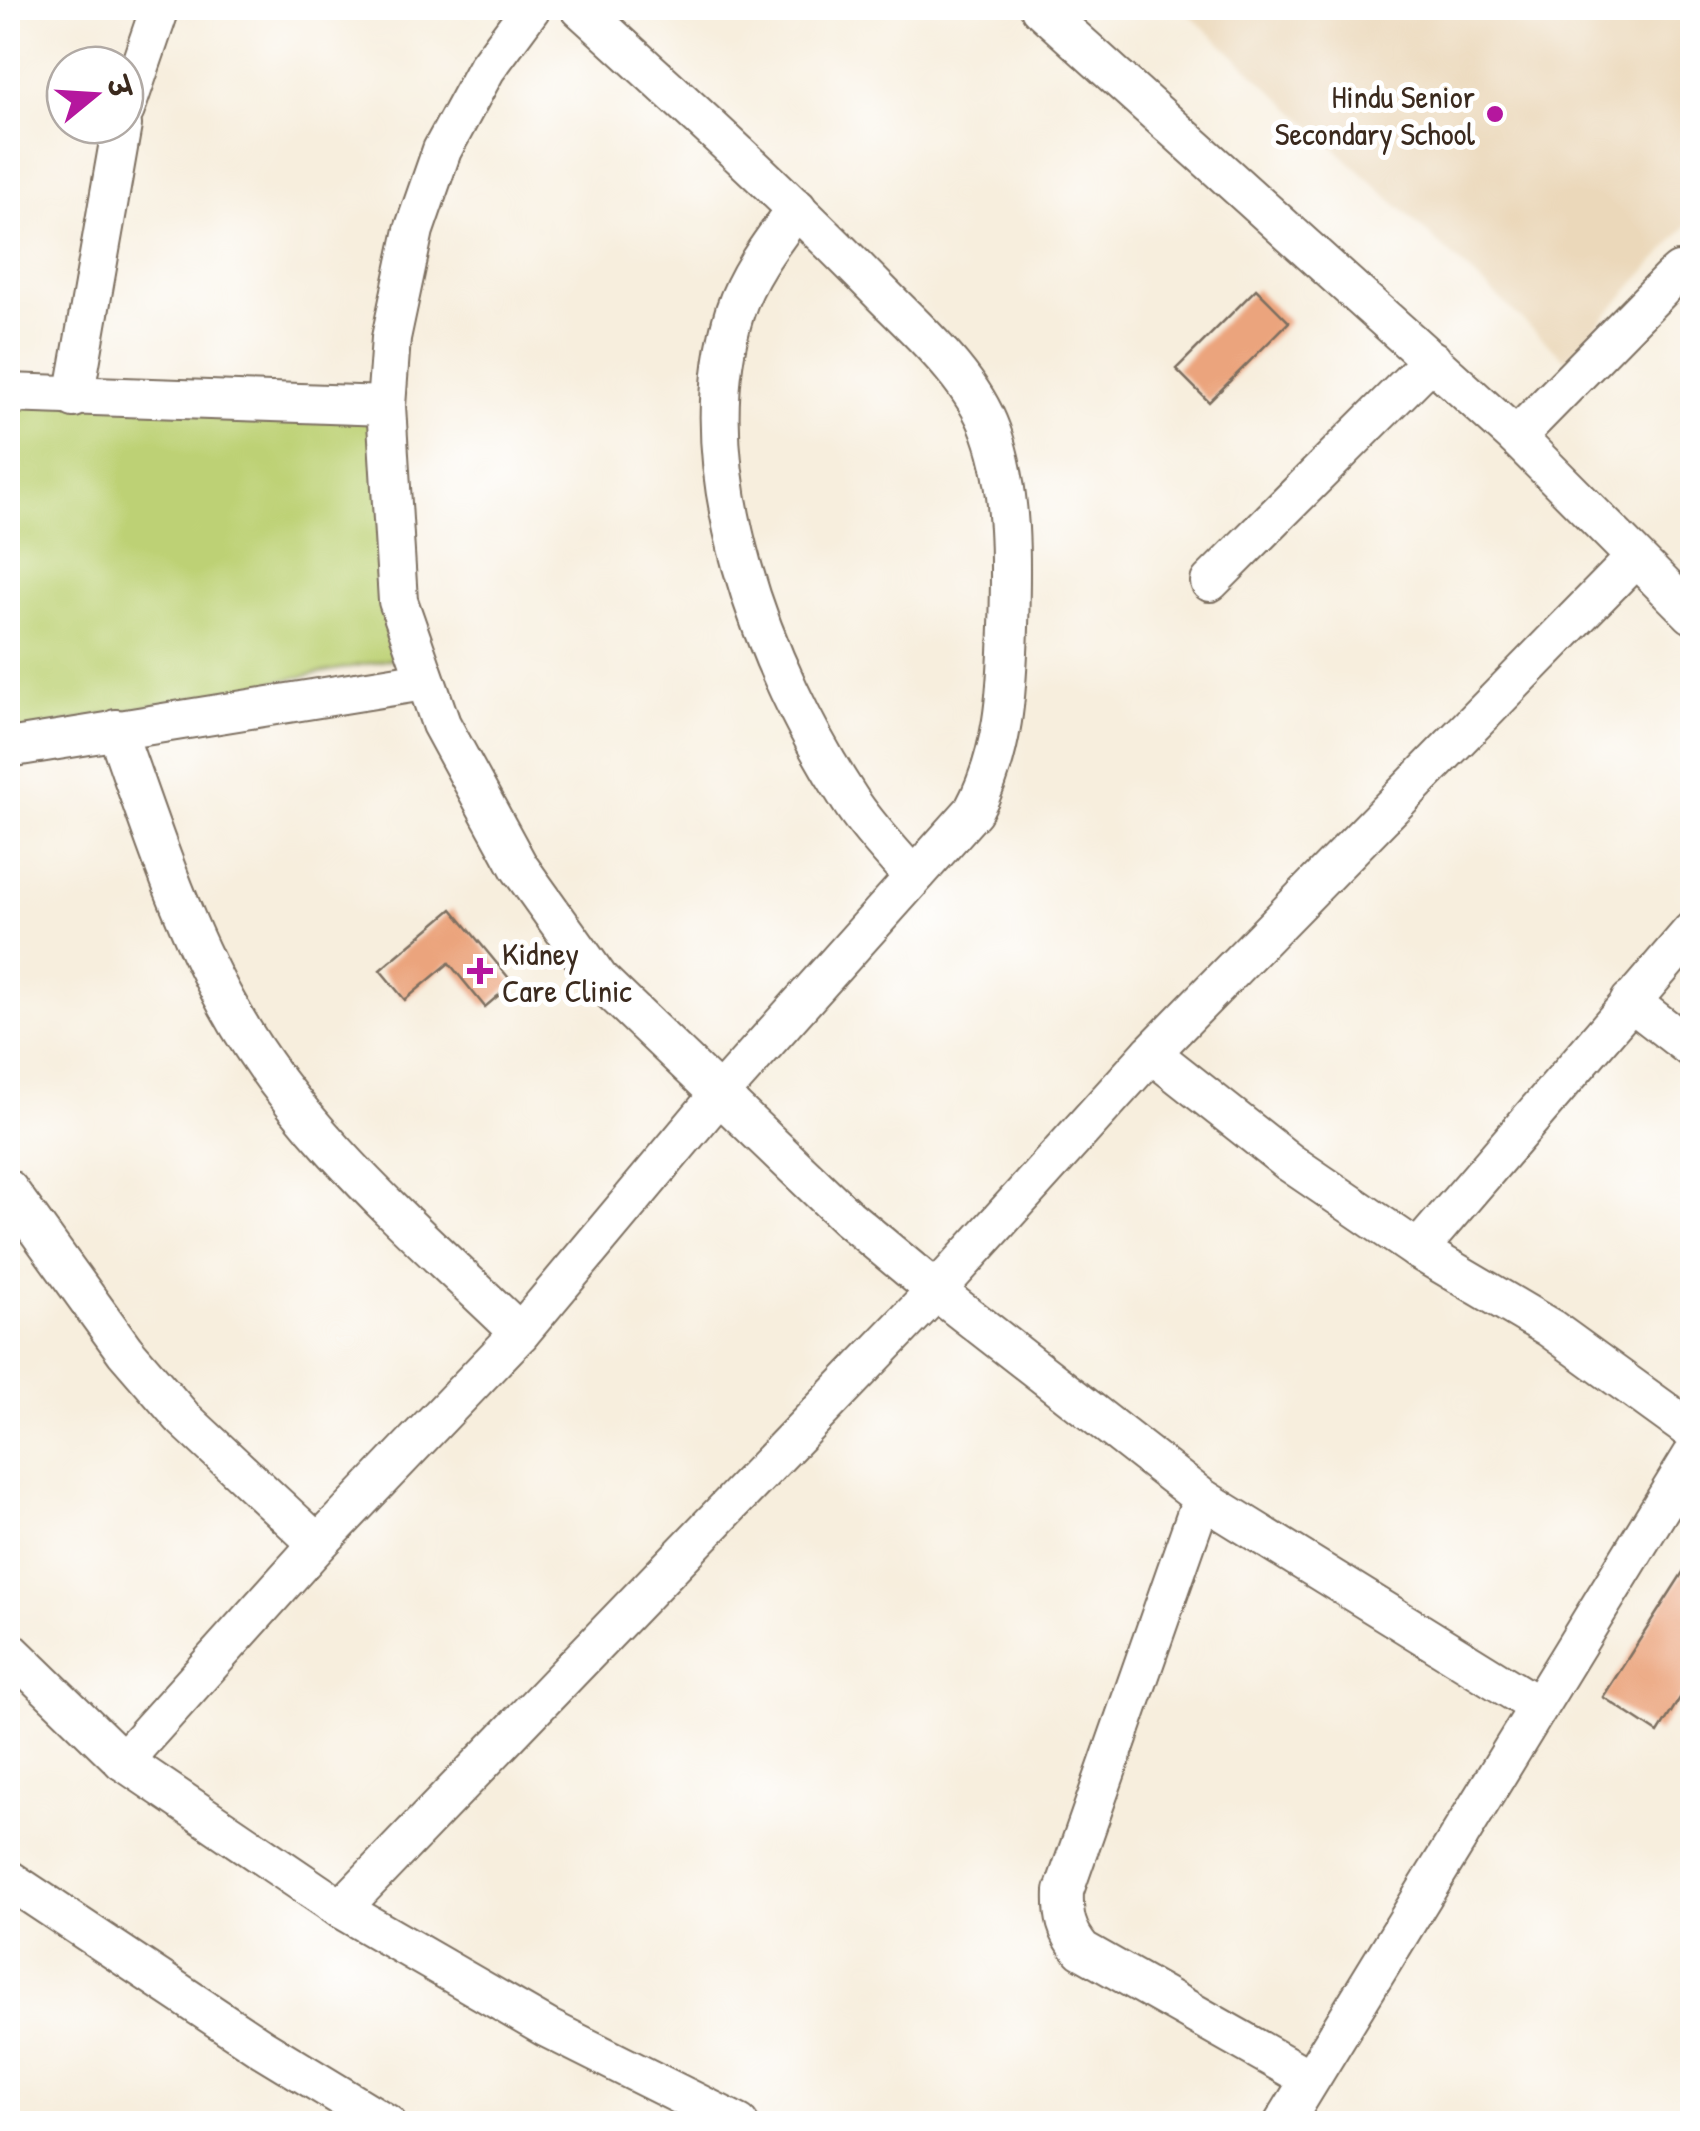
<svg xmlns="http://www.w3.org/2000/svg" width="1700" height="2131" viewBox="0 0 1700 2131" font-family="'Patrick Hand','Playpen Sans Deva',sans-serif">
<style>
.built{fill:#ebd8ba}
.green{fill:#bdd175;stroke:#7c7e4a;stroke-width:2.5}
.building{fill:#eba47d}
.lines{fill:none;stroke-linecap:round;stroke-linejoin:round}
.street-casing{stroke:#7d6f61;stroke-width:42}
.street{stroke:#fff;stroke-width:38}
.poi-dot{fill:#b5179e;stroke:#fff;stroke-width:4}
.labels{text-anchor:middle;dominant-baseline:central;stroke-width:10;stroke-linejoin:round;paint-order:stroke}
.poi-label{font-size:32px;fill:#3b2a1e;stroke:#fff;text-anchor:end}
</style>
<rect width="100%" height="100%" fill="#fff"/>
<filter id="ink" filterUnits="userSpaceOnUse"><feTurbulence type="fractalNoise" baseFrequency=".01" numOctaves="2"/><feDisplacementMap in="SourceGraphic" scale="20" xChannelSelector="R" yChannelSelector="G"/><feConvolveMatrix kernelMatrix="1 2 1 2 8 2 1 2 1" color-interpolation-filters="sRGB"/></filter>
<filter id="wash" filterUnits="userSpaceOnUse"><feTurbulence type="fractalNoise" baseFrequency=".0048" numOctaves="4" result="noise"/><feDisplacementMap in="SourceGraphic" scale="40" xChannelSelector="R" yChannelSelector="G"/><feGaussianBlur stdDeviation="2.25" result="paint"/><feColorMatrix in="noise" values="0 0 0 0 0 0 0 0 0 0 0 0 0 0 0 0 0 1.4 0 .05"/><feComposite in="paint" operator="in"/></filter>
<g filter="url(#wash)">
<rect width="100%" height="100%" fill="#f7eedd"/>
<path class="built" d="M1182 8H1692V220L1566 360Z"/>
<path class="green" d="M8 396 386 406 417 654 8 734Z"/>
<g id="blocks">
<g class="building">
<path d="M1256 289 1289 322 1209 402 1176 369Z"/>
<path d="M452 909 513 983 485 1007 449 963 405 1000 380 970Z"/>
<path d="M1692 1558V1679L1658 1733 1603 1697Z"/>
</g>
</g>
</g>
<g filter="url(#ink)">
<use href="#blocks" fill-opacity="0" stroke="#7d6f61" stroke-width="2.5"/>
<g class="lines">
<defs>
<g id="street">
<path d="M531 8 486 69 442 150 414 230 391 338 386 406 398 601 441 724 519 867 599 979 847 1217 936 1291 1202 1498 1536 1705"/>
<path d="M1040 8 1516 437 1692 614"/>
<path d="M125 110 160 8"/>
<path d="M797 208C773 241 748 272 735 311 686 468 764 669 850 800 867 827 892 852 912 876"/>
<path d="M8 393 386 406"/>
<path d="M74 398 122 125"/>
<path d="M1516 437 1671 279 1679 272H1692"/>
<path d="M1210 582 1432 360"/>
<path d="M116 729C149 822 179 917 227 1004 297 1133 416 1232 520 1333"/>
<path d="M8 748 424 681"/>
<path d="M1630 1001 1692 1049"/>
<path d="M1151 1053 1289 1162 1418 1250 1550 1328 1692 1431"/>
<path d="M8 1189 125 1351 183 1418 318 1544"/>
<path d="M1418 1250 1692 931"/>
<path d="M1202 1498 1064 1891C1063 1916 1066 1931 1082 1950L1310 2079"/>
<path d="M8 1649 123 1761 341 1909 547 2028 739 2124"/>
<path d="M123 1761 318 1544 520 1333 719 1095 973 811C1004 753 1007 692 1009 627 1011 564 1013 492 991 431 971 376 918 331 878 290 782 192 681 100 580 8"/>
<path d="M8 1879 262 2048 387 2124"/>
<path d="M341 1909 936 1291 1151 1053 1635 558"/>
<path d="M1283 2124 1692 1456"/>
</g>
</defs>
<use href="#street" class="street-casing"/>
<use href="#street" class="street"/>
</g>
</g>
<g class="poi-dot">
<circle cx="1495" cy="114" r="10"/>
<path d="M475 956h10v10h10v10h-10v10h-10v-10h-10v-10h10z"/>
</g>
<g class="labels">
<g class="poi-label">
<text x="1475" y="96">Hindu Senior<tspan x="1475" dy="37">Secondary School</tspan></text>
<text x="502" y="953" text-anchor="start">Kidney<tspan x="502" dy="37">Care Clinic</tspan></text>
</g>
</g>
<rect width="1700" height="2131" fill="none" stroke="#fff" stroke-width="40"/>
<g transform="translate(95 95) rotate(72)"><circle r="48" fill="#ffffff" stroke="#b1aaa5" stroke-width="2.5"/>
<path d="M0-8L18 38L0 25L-18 38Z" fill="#b5179e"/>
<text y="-15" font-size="28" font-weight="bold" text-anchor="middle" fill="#3b2a1e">उ</text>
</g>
</svg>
